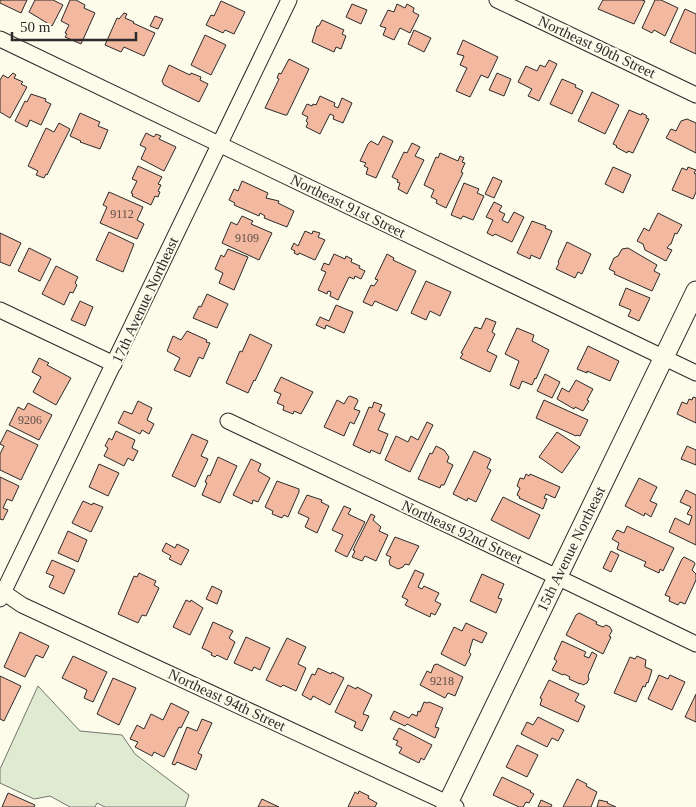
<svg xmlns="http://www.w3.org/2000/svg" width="696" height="807" viewBox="0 0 696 807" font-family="Georgia,serif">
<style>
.green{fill:#deebd1;stroke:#74746e}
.building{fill:#f2b8a0;stroke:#2b2b2b}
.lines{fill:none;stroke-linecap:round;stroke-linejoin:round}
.minor-casing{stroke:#2b2b2b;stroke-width:17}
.tertiary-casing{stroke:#2b2b2b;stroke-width:21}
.minor{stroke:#fdfbea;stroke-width:15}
.tertiary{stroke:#fdfbea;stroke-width:19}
.labels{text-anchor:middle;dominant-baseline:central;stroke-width:4;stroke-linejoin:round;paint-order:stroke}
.number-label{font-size:12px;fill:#5d4e48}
.street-label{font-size:15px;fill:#2b2b2b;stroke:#fdfbea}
</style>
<rect width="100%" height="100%" fill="#fdfbea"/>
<path class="green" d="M38 686 80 731 122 735 135 754 189 795 185 807H105L97 803 95 807H70L50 796 34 799 0 783V769Z"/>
<g class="building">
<path d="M27 0 21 13 0 3V0Z"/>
<path d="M35 0H53L63 5 52 26 29 12Z"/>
<path d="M70 0H76L85 5 84 8 95 13 81 44 65 37 67 34 65 33 69 25 61 21Z"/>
<path d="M603 0H642L645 1 634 24 598 9Z"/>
<path d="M655 0H661L678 8 665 36 654 30 652 33 642 28Z"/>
<path d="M221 1 245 12 234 34 225 30 223 33 206 25 211 15 214 16Z"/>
<path d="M352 4 367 10 361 24 346 17Z"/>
<path d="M397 4 405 8 407 4 414 8 413 12 419 15 410 33 400 28 394 40 383 35 386 28 380 26 388 10 394 12Z"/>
<path d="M685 9 696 14V54L670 42Z"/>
<path d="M124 13 127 14 125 18 134 22 133 23 155 33 144 56 124 47 121 52 105 45 117 18 119 19Z"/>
<path d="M155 16 163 19 158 29 150 26Z"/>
<path d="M322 20 344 30 342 34 346 36 341 49 336 47 334 52 312 42 317 26H319Z"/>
<path d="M414 30 431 38 424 52 408 44Z"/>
<path d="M205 35 226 45 211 75 191 65Z"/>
<path d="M463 40 498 57 488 78 481 75 470 97 456 91 467 68 460 65 464 56 457 54Z"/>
<path d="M289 59 309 69 287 115H285L265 108 279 79 277 78 279 73 281 74Z"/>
<path d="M549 60 557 64 539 101 528 96 532 89 518 82 526 66 537 71 540 65 545 67Z"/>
<path d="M169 65 190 75 191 73 201 77 200 80 208 84 199 102 164 85 162 81Z"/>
<path d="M13 73 16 75 14 78 23 82 21 84 27 87 10 118 0 112V80L3 75 8 78Z"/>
<path d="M497 73 511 79 504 96 489 90Z"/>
<path d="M562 79 576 85 575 87 583 91 572 114 550 104Z"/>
<path d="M592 92 619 105 605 134 578 121Z"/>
<path d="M31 94 46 99 45 101 51 104 41 125 30 120 27 127 15 121 25 101 27 102Z"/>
<path d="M320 96 335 103 334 106 338 108 342 98 352 103 343 123 333 119 334 116 330 114 320 134 306 127 308 123 306 121 308 117 302 114 307 104 312 106 313 104 316 105Z"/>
<path d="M629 110 641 115 642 113 647 116 646 118 649 119 633 153 628 151 627 153 616 147 617 146 613 144Z"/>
<path d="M80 113 100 122 98 126 108 130 100 149 80 142 81 141 70 136Z"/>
<path d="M687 119 696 123V153L666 138 671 129 676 131 681 121Z"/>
<path d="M59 123 70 129 47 175 46 174 44 178 36 175 38 171 28 166 46 128 54 132Z"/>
<path d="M146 133 154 137 156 134 161 136 159 139 176 147 164 171 141 159 146 148 140 145Z"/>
<path d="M383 136 393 141 376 178 366 174 368 168 364 166 366 163 360 161 368 144 371 141 378 145Z"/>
<path d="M412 143 420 147 415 156 424 160 407 194 398 189 400 183 397 182 398 180 392 177 404 152 407 153Z"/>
<path d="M440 153 458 161 460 156 464 158 462 162 465 163 461 172 463 173 446 208 436 203 437 200 431 197 434 190 424 185 436 157 438 158Z"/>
<path d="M138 166 162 177 158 184 161 185 158 191 160 192 158 197 155 196 151 205 132 196 133 194 131 193 137 181 132 179Z"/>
<path d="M613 167 631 175 623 193 605 184Z"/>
<path d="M688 167 696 170 694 173 696 174V192L693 199 672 190 682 168 687 170Z"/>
<path d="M493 177 502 181 494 198 485 194Z"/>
<path d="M242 181 268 193 266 198 279 201 278 203 294 211 287 227 264 218 265 216 260 213 259 216 234 205 235 203 229 200 234 189 238 191Z"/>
<path d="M464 183 479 189 477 193 484 196 473 220 463 216 461 219 451 215Z"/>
<path d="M109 192 143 207 137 220 144 224 137 239 100 223 107 207 103 205Z"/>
<path d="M494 202 502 206 499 211 505 214 502 220 508 223 514 212 524 217 512 242 495 234 493 236 487 233 493 220 486 217Z"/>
<path d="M658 213 682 225 677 234 675 233 671 244H670L667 248 672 250 666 261 645 250 643 244 637 241 644 228 649 231Z"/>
<path d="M242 216 253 221 251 224 272 233 259 260 222 243 231 222 237 225Z"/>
<path d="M532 221 546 226 545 228 552 231 540 259 531 255 530 259 517 253Z"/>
<path d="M305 231 312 234 313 231 320 233 318 237 325 240 315 260 299 253 298 255 294 253 295 251 291 249 294 243 298 246Z"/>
<path d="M109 232 134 244 123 272 96 260Z"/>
<path d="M0 233 21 243 10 266 0 262Z"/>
<path d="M567 242 591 254 582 274 578 272 575 278 556 269 559 263 558 262Z"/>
<path d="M29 248 51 259 40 281 18 271Z"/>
<path d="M628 248 657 265 654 271 660 274 652 291 614 274 615 272 609 269 614 258 618 256 622 249Z"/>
<path d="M228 249 248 257 234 290 219 283 223 273 215 269 221 255 224 257Z"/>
<path d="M334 254 345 259 346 256 352 259 351 262 360 266 359 268 365 271 361 279 355 276 354 279 349 277 338 300 330 296 331 292 328 291 327 294 318 290 326 272 321 270 324 263 329 265Z"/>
<path d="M387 254 394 258 393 260 416 271 397 311 375 301 372 306 363 302 371 285 374 286 378 280 375 279Z"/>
<path d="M56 266 78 277 75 283 77 285 73 293 70 292 64 305 42 294Z"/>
<path d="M426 281 451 292 440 316 430 311 426 320 411 313Z"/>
<path d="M626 288 650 298 639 321 628 316 631 310 619 305Z"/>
<path d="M207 294 228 304 217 328 193 318 199 306 201 307Z"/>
<path d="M80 301 93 307 85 326 71 320Z"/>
<path d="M336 305 353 312 344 333 326 325 325 329 316 325 320 317 329 321Z"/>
<path d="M486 318 496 322 492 332 495 334 487 351 497 356 490 372 460 358 463 354 461 353 475 327 481 329Z"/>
<path d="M517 328 534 335 532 341 549 350 536 379 535 378 532 385 522 381 519 389 510 385 519 361 505 354Z"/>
<path d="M187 331 207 340 206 342 210 343 203 359 199 357 190 377 174 370 180 358 167 351 173 336 181 340Z"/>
<path d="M250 334 272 345 255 381 254 380 248 393 226 383 240 351 242 352Z"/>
<path d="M588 346 619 361 610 381 587 371V373L577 369Z"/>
<path d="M39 358 49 363 47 365 71 378 56 405 33 392 41 377 32 372Z"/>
<path d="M545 374 560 382 552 398 537 391Z"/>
<path d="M281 377 313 392 301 414 294 411 293 414 283 410 284 406 277 403 281 394 274 391Z"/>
<path d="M576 380 593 389 587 400 589 401 583 411 575 407 574 409 557 399 562 388 569 392Z"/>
<path d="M350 396 357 399 358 401 354 409 360 411 354 424 350 422 344 436 324 427 337 400 344 404 348 397Z"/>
<path d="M693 397 696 398V423L677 414 682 402 687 404 689 399 692 400Z"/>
<path d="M544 400 588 420 580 436 577 435 576 436 536 418Z"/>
<path d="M138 401 152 408 147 420 154 424 149 434 142 430 140 434 118 423 124 411 132 414Z"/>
<path d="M374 402 382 405 379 411 385 414 378 430 388 434 380 454 371 450 370 453 353 445 369 407 372 408Z"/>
<path d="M28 403 52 415 39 440 9 425 18 407 24 410Z"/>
<path d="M427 422 433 425 410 472 385 460 396 436 408 442 411 436 418 440Z"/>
<path d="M7 430 38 445 21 480 0 470V454L4 446 0 444Z"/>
<path d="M116 431 135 440 132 448 138 451 133 461 128 458 124 466 104 456 108 448 105 446 109 438 112 440Z"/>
<path d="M557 432 580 447 562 473 539 457Z"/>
<path d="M192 434 208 441 201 456 208 459 195 487 172 476Z"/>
<path d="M436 446 444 450 449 457 447 462 453 465 444 485H441L440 488 418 479 430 453 432 454Z"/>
<path d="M687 446 696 450V465L681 459Z"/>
<path d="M474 451 491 459 487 468 491 470 476 502 468 498 467 501 453 494Z"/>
<path d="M218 457 237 466 220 503 202 495 207 483 205 482 208 475 210 476Z"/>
<path d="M251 459 261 464 258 471 270 478 258 502 253 500 252 504 233 495Z"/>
<path d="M99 464 119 473 108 496 89 487Z"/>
<path d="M526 474 529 476 530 474 560 487 555 498 546 494 544 498 547 499 543 509 519 498 520 497 517 495 520 488 517 486 520 478 524 479Z"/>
<path d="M0 477 19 486 12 501 7 499 3 508 8 510 3 520 0 519Z"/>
<path d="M639 478 657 487 650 501 657 504 651 517 645 513 644 516 625 506Z"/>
<path d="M277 481 299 489V492L288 517 284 515 282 518 272 514 273 511 265 507Z"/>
<path d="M686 490 696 495V545L669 532 675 518 689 525 692 516 687 514 691 507 680 502Z"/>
<path d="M307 495 322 500 321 502 329 506 317 533 305 527 309 518 298 513Z"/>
<path d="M503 497 540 515 529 539 491 520Z"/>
<path d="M83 501 92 505 93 503 103 507 91 532 72 523Z"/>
<path d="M344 506 351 509 348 514 365 522 347 557 335 551 343 535 332 530Z"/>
<path d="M371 514 375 516 373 520 381 527 379 531 388 535 376 561 365 556 362 561 352 557 355 551 353 550Z"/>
<path d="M627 526 674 548 663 571 660 569 659 573 644 566 646 562 617 549 619 543 612 539 617 530 624 533Z"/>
<path d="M68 531 87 540 78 562 58 553Z"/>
<path d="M395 537 419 546 409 565 405 564 403 567 398 569 390 565 389 561 391 557 386 555Z"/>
<path d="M166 543 175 548 177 544 189 550 181 565 169 559 171 556 162 551Z"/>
<path d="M611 551 619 555 611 572 603 568Z"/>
<path d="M684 557 694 562 695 564 692 570 696 574V580L685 604 680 602 678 605 669 601 670 597 665 595 682 559Z"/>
<path d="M52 560 75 570 64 594 49 587 54 576 46 573Z"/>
<path d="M415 570 424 574 418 587 422 589 424 586 439 593 435 601 441 604 435 615 431 613 430 617 405 605 408 600 402 597Z"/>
<path d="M139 573 156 581 154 585 159 588 146 616 142 615 138 623 118 614 134 576 137 577Z"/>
<path d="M482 574 504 584 498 598 502 599 496 613 470 601Z"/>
<path d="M212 586 222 591 217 604 206 599Z"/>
<path d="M186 600 190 602 191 600 203 608 190 635 173 627Z"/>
<path d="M579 613 597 622 596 624 603 627 606 625 610 627 612 631 609 636 611 637 603 654 566 635 576 615Z"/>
<path d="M213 622 233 631 229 638 235 642 227 660 217 655 215 657 211 655 212 653 202 648Z"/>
<path d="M466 623 487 633 482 643 473 639 469 652 471 654 465 666 441 654 454 627 462 631Z"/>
<path d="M20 632 49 646 43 658 36 655 25 677 4 667Z"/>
<path d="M246 637 270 648 260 670 254 667 252 671 234 663Z"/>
<path d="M287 638 306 647 298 664 306 668 296 691 283 685 281 687 266 680Z"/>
<path d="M562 641 586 652 584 656 589 658 592 652 597 655 588 676 589 679 587 683 583 685 580 683V684L569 679 570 677 564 674 563 675 552 670 557 661 554 659Z"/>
<path d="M73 656 107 672 93 702 84 698 87 690 62 678Z"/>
<path d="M637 656 646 660 645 667 652 670 648 683 647 682 645 687 643 686 636 702 614 693 630 657 635 659Z"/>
<path d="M437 664 463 677 455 696 448 693 445 698 420 685 427 671 431 673 434 665Z"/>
<path d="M318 668 331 674 332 672 344 678 330 705 313 696 311 700 302 695 312 674 315 675Z"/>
<path d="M659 675 668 679 670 675 685 682 672 710 648 699Z"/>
<path d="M0 676 21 686 4 721 0 719Z"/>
<path d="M113 678 136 688 119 725 97 714Z"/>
<path d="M549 680 579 694 575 701 585 706 578 722 540 705 542 699 540 698Z"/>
<path d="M348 685 356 689 357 687 372 695 363 714 369 716 362 731 354 727 356 722 335 712Z"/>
<path d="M696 694V722L685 717Z"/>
<path d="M424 702 427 703 429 702 443 708 435 727 439 728 435 738 407 724 405 726 390 719 394 711 409 718 412 714 417 716 418 711 420 712Z"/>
<path d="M171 703 189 712 181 728 179 727 164 757 154 752 152 756 135 747 138 742 130 739 137 725 144 729 151 714 163 720Z"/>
<path d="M538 717 564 730 558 741 552 738 547 747 521 734 527 722 533 725Z"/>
<path d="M202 719 212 723 198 753 202 755 196 770 177 762 175 765 172 764 187 727 197 731Z"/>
<path d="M399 728 432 745 424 760 421 758 419 763 399 753 402 748 396 745 398 741 393 739Z"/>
<path d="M517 745 538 755 527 777 506 767Z"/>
<path d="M502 777 531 791 530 792 534 794 529 803 526 802 523 807H519L493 795Z"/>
<path d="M577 779 587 784 586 786 597 792 591 807H563Z"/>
<path d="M359 791 369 796 368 798 377 803 375 807H348L355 792 358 794Z"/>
<path d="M8 793 35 805 34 807H2Z"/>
<path d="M262 799 279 807H258Z"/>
<path d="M541 800 552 805 551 807H538Z"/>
<path d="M599 800 608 802 607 803 616 807H597Z"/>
</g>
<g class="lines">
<defs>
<g id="minor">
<path d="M497 0 696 95"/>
<path d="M0 39 696 373"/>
<path d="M0 310 114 364"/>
<path d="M228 421 530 564 696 644"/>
<path d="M0 590 22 605 456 807"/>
<path d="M0 599 289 0"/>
</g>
<path id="tertiary" d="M446 807 696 291"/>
</defs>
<use href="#minor" class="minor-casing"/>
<use href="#tertiary" class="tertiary-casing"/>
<use href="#minor" class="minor"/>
<use href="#tertiary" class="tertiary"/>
</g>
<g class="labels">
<g class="number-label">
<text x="122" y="214">9112</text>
<text x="247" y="238">9109</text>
<text x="30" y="420">9206</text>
<text x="442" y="681">9218</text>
</g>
<g class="street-label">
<text transform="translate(597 47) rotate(25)">Northeast 90th Street</text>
<text transform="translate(348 206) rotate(26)">Northeast 91st Street</text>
<text transform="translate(145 300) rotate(-65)">17th Avenue Northeast</text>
<text transform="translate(462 532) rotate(25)">Northeast 92nd Street</text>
<text transform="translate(571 549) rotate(-64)">15th Avenue Northeast</text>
<text transform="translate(227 700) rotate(25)">Northeast 94th Street</text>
</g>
</g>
<path d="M12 32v8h124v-8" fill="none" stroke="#2b2b2b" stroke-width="2.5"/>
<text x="20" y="32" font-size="15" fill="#2b2b2b" stroke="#fdfbea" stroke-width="4" paint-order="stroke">50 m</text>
</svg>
